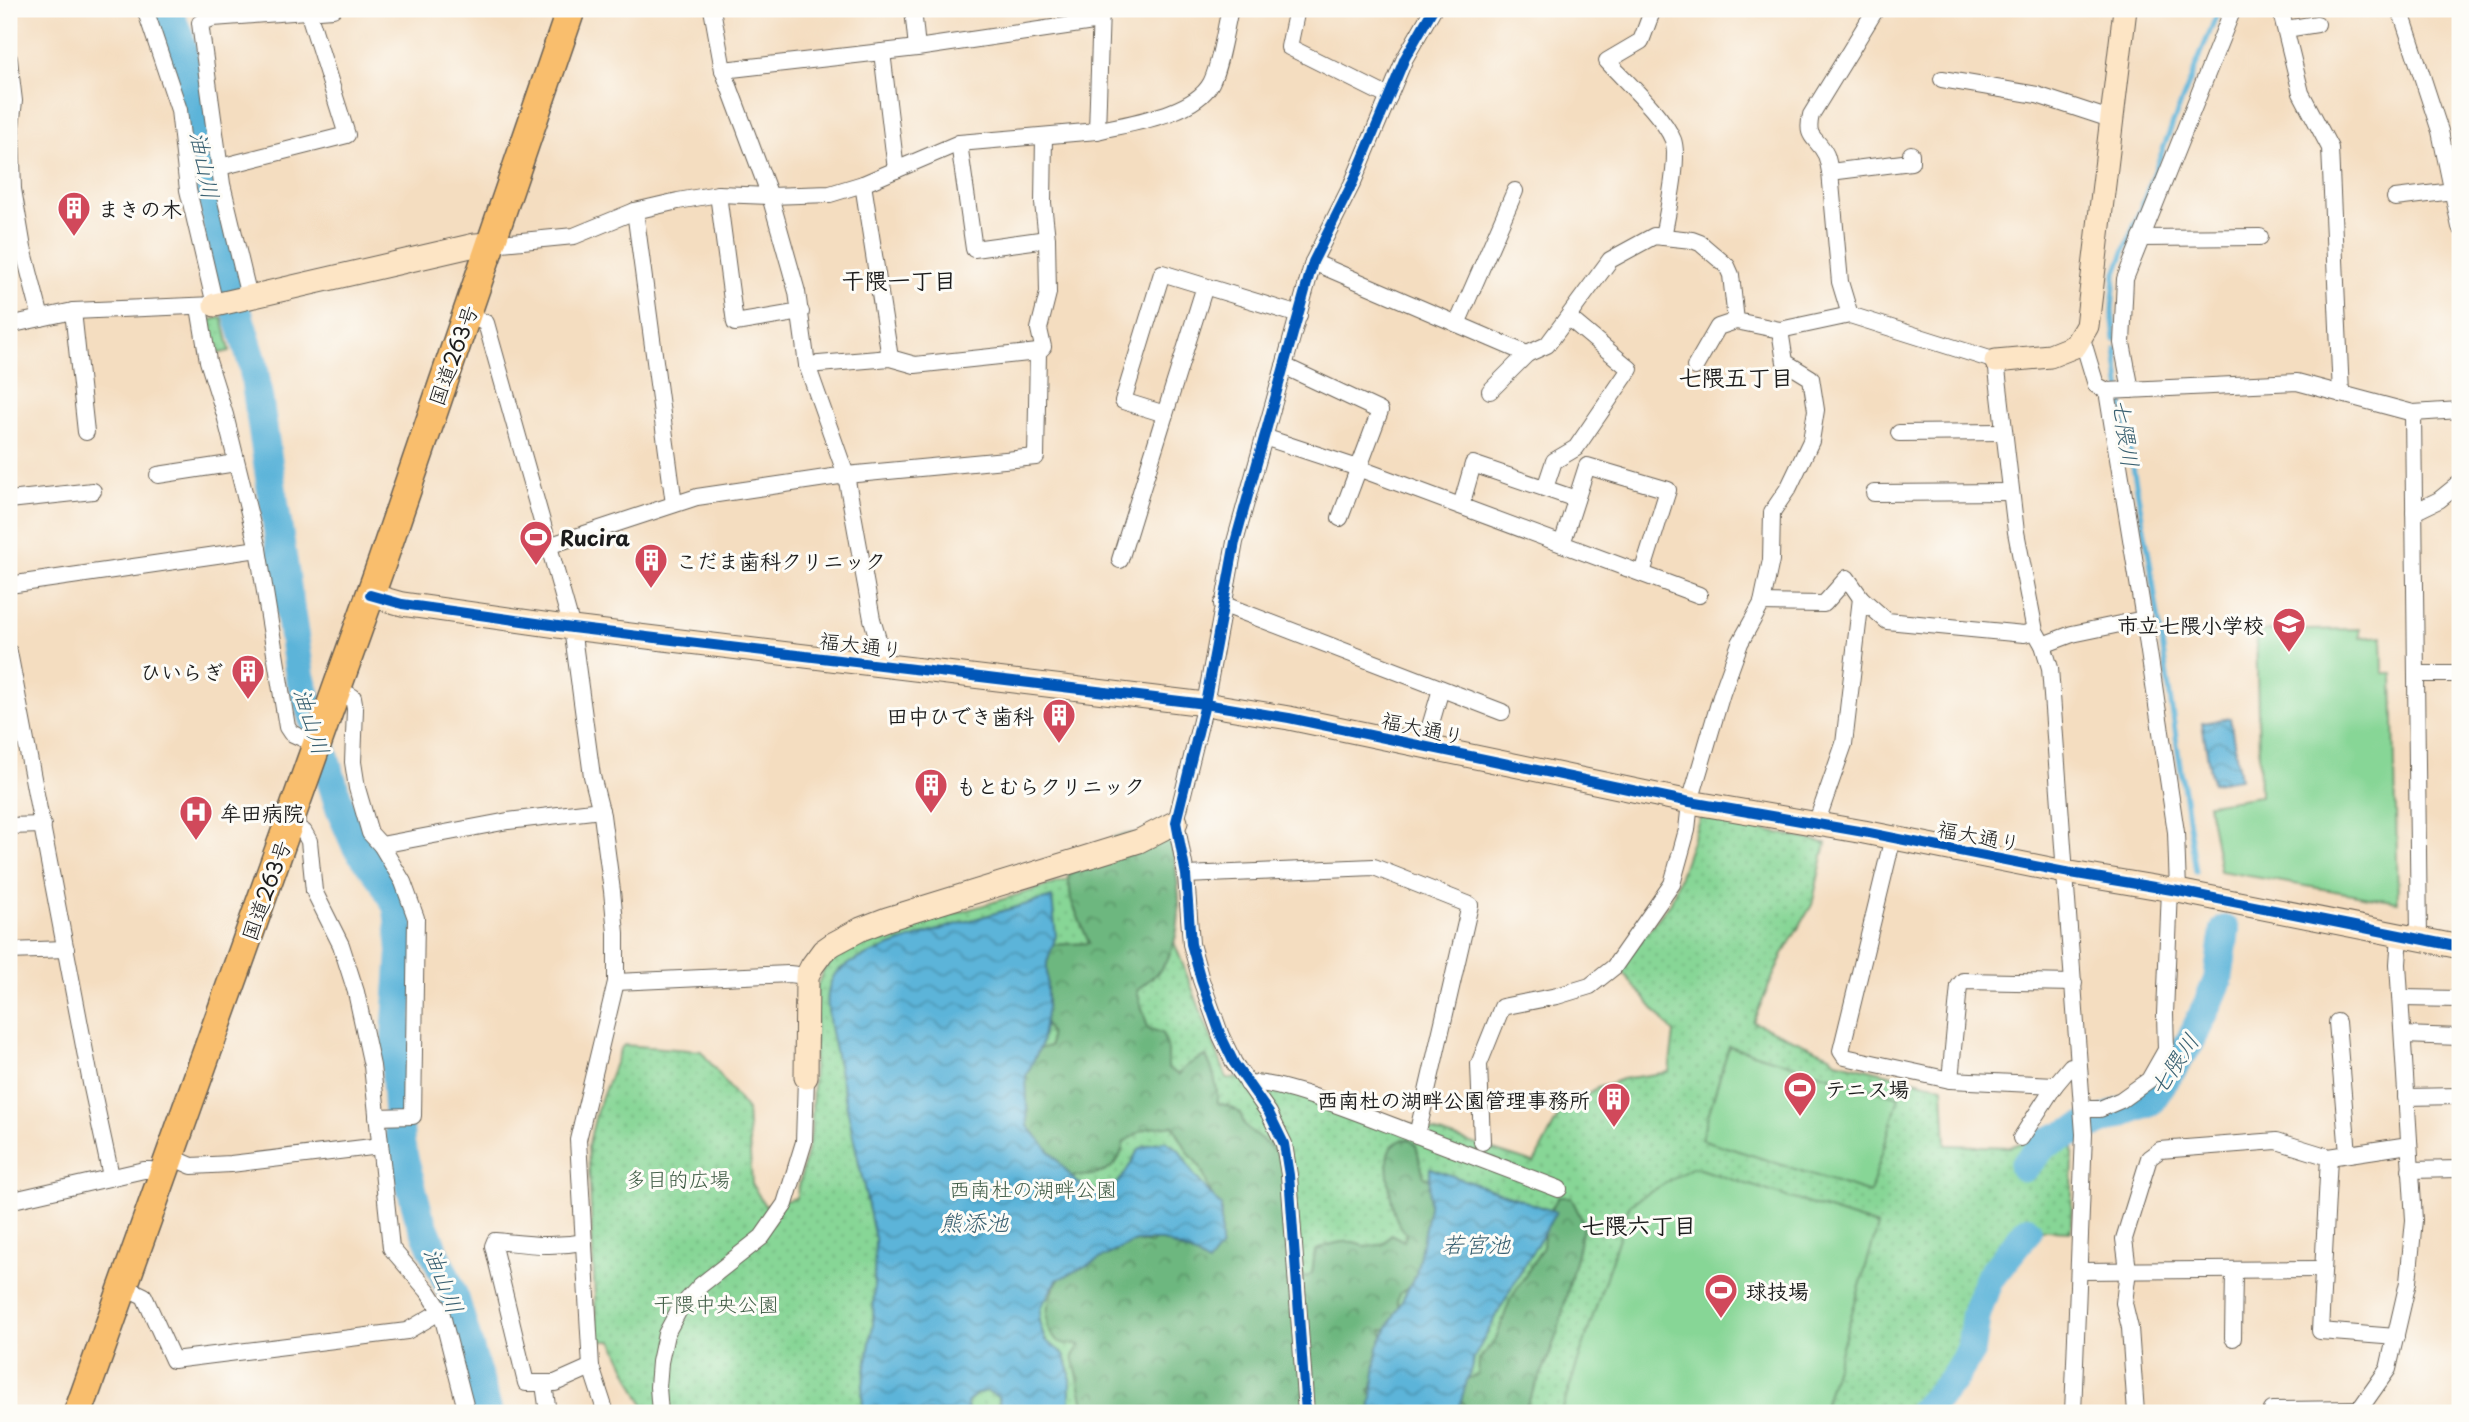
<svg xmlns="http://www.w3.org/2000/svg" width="2469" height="1422" viewBox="0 0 2469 1422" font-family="'Playpen Sans','Klee One',sans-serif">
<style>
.grass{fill:url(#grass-dots);stroke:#527959;stroke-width:2}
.forest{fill:url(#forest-crowns);stroke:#446a4e;stroke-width:2}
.pitch{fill:#87d696;stroke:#527959;stroke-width:2}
.water{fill:url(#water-waves);stroke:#3c687a;stroke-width:2}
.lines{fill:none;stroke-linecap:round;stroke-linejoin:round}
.stream{stroke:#5cb4d9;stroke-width:5}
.river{stroke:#5cb4d9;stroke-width:30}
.street-casing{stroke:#686055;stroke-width:18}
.secondary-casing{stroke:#686055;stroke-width:25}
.highway-casing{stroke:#686055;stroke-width:31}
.street{stroke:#fff;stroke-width:16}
.secondary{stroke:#fde5c5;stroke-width:23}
.highway{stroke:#f9be6d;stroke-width:28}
.cycleway-casing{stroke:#fdfcf7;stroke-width:15}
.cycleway{stroke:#0057b8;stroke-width:10}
.labels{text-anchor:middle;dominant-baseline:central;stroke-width:6;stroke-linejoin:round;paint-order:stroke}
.poi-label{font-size:21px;font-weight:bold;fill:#1c1c1c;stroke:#fdfcf7;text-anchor:start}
.street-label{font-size:21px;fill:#1c1c1c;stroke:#fdfcf7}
.park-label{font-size:21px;fill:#415d47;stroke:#fdfcf7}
.water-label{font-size:23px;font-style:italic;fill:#396071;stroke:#fdfcf7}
.neighbourhood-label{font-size:23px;font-weight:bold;fill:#1c1c1c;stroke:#fdfcf7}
</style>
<defs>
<pattern id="grass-dots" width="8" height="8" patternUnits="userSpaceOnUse" patternTransform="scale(1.75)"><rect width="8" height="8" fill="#87d696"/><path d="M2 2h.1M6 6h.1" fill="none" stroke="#74b781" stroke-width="1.8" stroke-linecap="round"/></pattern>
<pattern id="forest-crowns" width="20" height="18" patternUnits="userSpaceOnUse" patternTransform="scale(1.75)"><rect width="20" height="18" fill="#6db77f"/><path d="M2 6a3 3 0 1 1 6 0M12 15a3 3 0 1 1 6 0" fill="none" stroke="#599467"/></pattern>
<pattern id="water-waves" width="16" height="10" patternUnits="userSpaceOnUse" patternTransform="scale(1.75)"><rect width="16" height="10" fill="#5cb4d9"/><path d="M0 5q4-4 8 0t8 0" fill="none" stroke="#4b92af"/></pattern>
</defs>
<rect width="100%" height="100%" fill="#fdfcf7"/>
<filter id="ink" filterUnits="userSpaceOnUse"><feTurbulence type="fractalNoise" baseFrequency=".0143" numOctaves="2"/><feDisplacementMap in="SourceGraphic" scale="14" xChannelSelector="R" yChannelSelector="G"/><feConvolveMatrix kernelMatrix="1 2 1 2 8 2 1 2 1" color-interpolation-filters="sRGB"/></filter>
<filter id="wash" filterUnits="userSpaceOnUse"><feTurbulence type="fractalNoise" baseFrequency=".00686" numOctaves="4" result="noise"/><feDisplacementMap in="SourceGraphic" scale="28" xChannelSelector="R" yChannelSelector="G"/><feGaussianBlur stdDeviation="1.57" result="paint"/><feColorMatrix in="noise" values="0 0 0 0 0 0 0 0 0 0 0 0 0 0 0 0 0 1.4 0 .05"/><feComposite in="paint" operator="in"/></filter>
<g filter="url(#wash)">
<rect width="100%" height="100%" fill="#f4ddc0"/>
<g class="grass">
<path d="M222 317 230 351 216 354 208 321Z"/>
<path d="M1700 817 1826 843 1812 905 1783 954 1753 1022 1830 1055 1836 1061 1943 1087 1946 1145 2010 1147 2074 1122 2071 1231 2022 1229 1984 1277 1968 1349 1942 1386 1911 1413H647L613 1341H597L588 1147 597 1110 620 1050 624 1045 701 1051 747 1110 752 1184 765 1206 796 1198 811 1134 817 987 823 971 834 958 861 942 1170 849 1173 939 1227 1078 1272 1080 1534 1163 1560 1113 1595 1089 1622 1079 1669 1072 1674 1033 1619 968 1671 902Z"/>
</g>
<g class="forest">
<path d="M1132 833 1171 841C1179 882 1188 933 1161 969 1154 977 1144 983 1137 991L1148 1028 1162 1033 1168 1050V1068L1179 1075C1184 1065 1196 1060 1206 1056 1214 1070 1217 1086 1218 1103L1229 1106 1240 1113 1245 1126 1285 1159 1301 1273 1306 1277 1312 1273 1315 1251C1330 1243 1352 1237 1366 1247L1384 1244 1391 1234 1404 1241 1406 1234C1403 1229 1399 1225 1397 1220 1392 1210 1385 1165 1388 1154 1390 1145 1400 1139 1409 1139L1416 1145 1424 1177 1435 1180 1416 1282 1399 1294 1397 1302 1403 1312 1395 1326 1382 1330C1386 1350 1385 1376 1369 1391L1378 1401V1413H1086L1073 1356 1080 1345C1072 1344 1064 1345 1058 1341 1037 1327 1050 1286 1065 1272 1075 1262 1109 1247 1123 1239L1151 1244 1160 1237 1174 1240 1182 1250 1202 1244 1215 1205 1201 1168 1188 1152 1173 1125 1145 1129 1124 1142C1118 1179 1091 1175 1061 1177L1031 1148 1018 1072 1028 1052 1050 1046V1034L1039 1011 1049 945 1089 943 1071 900 1068 872 1083 865 1114 837Z"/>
<path d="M1558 1197H1571L1584 1224 1558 1331 1546 1364 1523 1413H1468L1458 1394 1463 1381 1478 1374 1479 1360 1496 1339 1510 1300 1543 1247 1544 1222Z"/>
</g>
<g class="pitch">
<path d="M2360 629V638L2382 636 2383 673H2393L2398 902 2220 871 2208 804 2260 796 2256 631Z"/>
<path d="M1729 1046 1899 1097 1870 1193 1701 1139Z"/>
<path d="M1693 1167 1878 1226 1822 1413H1561L1630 1204Z"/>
</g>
<g class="water">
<path d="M2230 718 2240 779 2212 783 2202 723Z"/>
<path d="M1052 897 1056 936 1047 963V1008L1041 1045 1026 1076 1028 1126 1076 1182 1103 1195C1109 1190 1116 1185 1121 1179 1140 1155 1128 1146 1166 1141L1179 1150 1194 1175 1221 1206V1247L1208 1264 1191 1253 1163 1241H1136L1057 1280 1041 1307 1039 1321 1045 1340 1064 1354 1070 1372V1413H1002L998 1397 987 1391 976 1394 967 1403 968 1413H863L862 1391 873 1324 875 1239 831 1032C828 1012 823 992 835 974 853 950 1014 908 1052 897Z"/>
<path d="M1430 1168 1556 1212 1512 1287 1475 1356 1457 1413H1370L1378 1346 1416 1274 1429 1207Z"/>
</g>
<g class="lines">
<g class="stream">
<path d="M2115 340 2112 310 2115 276 2173 123 2219 9"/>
<path d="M2116 349 2123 411 2150 561 2196 872"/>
</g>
<g class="river">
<path d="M167 9 179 37 194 105 227 277 253 364 300 676 340 808 356 845 383 880 398 908 402 951 395 1053 400 1144 419 1216 455 1300 488 1413"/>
<path d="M2024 1167 2045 1143 2150 1101 2190 1042 2208 1004 2218 980 2225 930"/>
<path d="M1922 1413 1952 1381 1971 1350 1976 1315 1988 1280 2027 1231"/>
</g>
</g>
</g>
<g filter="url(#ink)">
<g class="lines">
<defs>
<g id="street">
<path d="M913 9 917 48"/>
<path d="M1101 9 1097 131C1129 123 1194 115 1211 83 1220 66 1225 29 1230 9"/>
<path d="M1297 9 1289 47 1389 97"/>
<path d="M1653 9 1641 41 1607 61C1626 82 1663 115 1673 140 1680 158 1667 215 1663 237"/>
<path d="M2400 9 2440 131 2460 227"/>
<path d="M2283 20 2301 93 2330 148 2341 394"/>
<path d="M2286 29 2317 24"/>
<path d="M882 52 896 170"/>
<path d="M9 59 14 101 11 127 13 189 23 248 41 318"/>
<path d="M723 70 917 48 1100 21"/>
<path d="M1942 79 2037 95 2110 119"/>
<path d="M959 143 974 249 1047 239"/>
<path d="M220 167 347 135 308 11"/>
<path d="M1830 172 1911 162V154"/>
<path d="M863 184 890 358"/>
<path d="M718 194 735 323 801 312"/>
<path d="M2395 198 2453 191"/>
<path d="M635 211 674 504"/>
<path d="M2141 238 2260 237"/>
<path d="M491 244 574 236 635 211 678 201 718 194 770 196 723 70 712 9"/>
<path d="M1313 262 1527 354 1547 345 1610 260 1654 236 1692 240 1700 243 1727 266 1731 275 1736 321 1780 330 1850 315 1996 361 2016 532 2035 631 2043 645 2050 668 2084 1134 2073 1413"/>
<path d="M1205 286 1165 414 1123 401 1162 273 1299 315"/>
<path d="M249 297 222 184 200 23 213 18 333 9"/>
<path d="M199 307 208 361 225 415 258 549 287 727 291 733 317 745"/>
<path d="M73 311 86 432"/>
<path d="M467 315 486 323 572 628 592 776 602 815 612 891 616 933V982L578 1140 591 1367 606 1413"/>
<path d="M1850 315 1840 282 1830 172C1829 167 1828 160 1826 155 1817 136 1805 140 1811 115L1876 9"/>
<path d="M1457 324 1515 191"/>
<path d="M9 325 73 311 215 305 188 190 179 110 145 9"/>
<path d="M2081 335 2096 385 2107 391 2297 382 2413 413 2460 410"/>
<path d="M807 365 890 358 915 365 1038 352"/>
<path d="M1284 366 1380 411 1340 518"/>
<path d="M1695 367 1718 327 1736 321"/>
<path d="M2131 390 2122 343 2125 279 2233 9"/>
<path d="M1490 391 1527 354"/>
<path d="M2413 413 2419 939"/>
<path d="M1899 433 2003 432"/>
<path d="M1264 437 1358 468 1699 595"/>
<path d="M158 475 236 463"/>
<path d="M1545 488 1554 461 1576 448 1630 369 1569 318"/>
<path d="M1874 493 2011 492"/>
<path d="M9 500 93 491"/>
<path d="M1461 506 1473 464 1576 499"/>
<path d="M2414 512 2439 500 2460 483"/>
<path d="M1562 544 1587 466 1668 490 1642 573"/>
<path d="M548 546 697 497 846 475 1036 457 1038 352 1043 347 1039 329 1048 293 1047 239 1043 203 1044 136"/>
<path d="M1120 560 1165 414"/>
<path d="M9 585 258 549"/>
<path d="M1762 603 1824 604 1847 578 1861 598 1887 621 2024 634 2035 631"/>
<path d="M1222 604 1502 712"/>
<path d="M2144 619 2176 832 2178 891"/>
<path d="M2043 645 2072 634 2144 619 2107 391"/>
<path d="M9 652 91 1083 111 1176"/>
<path d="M886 667 872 619 846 475 807 365 797 292 770 196 830 194 863 184 959 143 1097 131"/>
<path d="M2416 674H2460"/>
<path d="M337 688 353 697 355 709 353 762 357 788 370 833 381 845 508 821 601 810"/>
<path d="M1424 747 1441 689"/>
<path d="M289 823 304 832 309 841 314 891 341 945 356 992 372 1066 391 1248 428 1291 441 1311 467 1413"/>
<path d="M1816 824 1844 744 1861 598"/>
<path d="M9 826 43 825"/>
<path d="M1893 837 1841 1051 1845 1057 1950 1080 2055 1085 2071 1066 2079 1067"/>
<path d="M1186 875 1374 867 1470 905 1417 1135C1386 1124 1273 1076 1248 1084"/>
<path d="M9 951 66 949"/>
<path d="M616 982 789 974 807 976"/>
<path d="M2401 998 2460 999"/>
<path d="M2337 1022 2348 1154"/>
<path d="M2403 1035 2460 1037"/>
<path d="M1950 1080 1959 986 1963 981 2074 983"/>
<path d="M2406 1097 2460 1096"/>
<path d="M2083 1109H2100L2121 1100 2149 1080 2166 1050 2165 1014 2170 889"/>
<path d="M377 1117 413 1116 416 918 403 882 381 845"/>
<path d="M1417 1135 1559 1189"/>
<path d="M2021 1138 2055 1085"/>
<path d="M1482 1142 1479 1064 1502 1007 1557 996 1590 986 1614 967 1672 884 1687 830 1690 802 1722 693 1740 643 1762 603 1771 560 1772 512 1789 487 1811 441 1816 410 1811 378 1785 362 1780 330"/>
<path d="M169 1156 192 1166 231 1164 380 1146"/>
<path d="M2329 1157 2320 1331 2396 1337"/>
<path d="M2410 1170 2460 1169"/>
<path d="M9 1201 144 1170H150L162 1175"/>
<path d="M584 1242C551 1248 528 1244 495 1241L493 1246 526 1383H555L591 1367"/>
<path d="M2079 1271 2323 1269"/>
<path d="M123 1286 144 1296 173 1360 407 1331 441 1311"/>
<path d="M2233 1338 2234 1270"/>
<path d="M544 1384 548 1413"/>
<path d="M2272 1410 2359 1409"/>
<path d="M660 1413 658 1387 660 1362 666 1334 680 1308 701 1285 762 1237 785 1204 804 1142 806 1077"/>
<path d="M1306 1413 1289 1175 1284 1144 1269 1113 1234 1063 1221 1036 1201 980 1191 944 1186 875 1176 822 1205 704 1235 542 1313 262 1353 182 1405 58 1433 9"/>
<path d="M2136 1413 2130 1328 2124 1303 2128 1270 2124 1239 2149 1158 2160 1150 2277 1141 2329 1157 2409 1145"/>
<path d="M2357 1413 2388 1369 2408 1282 2414 1220 2398 964 2400 935"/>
</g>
<g id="secondary">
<path d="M215 305 475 245 491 244"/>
<path d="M1996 361 2050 356 2075 346 2087 326 2125 9"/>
<path d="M370 595 402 604 572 628 1205 704 1289 718 1690 802 1864 832 2065 872 2178 891 2460 947"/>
<path d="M806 1077 807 976 812 966 823 951 833 944 861 929 887 919 1139 841 1176 822"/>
</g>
<path id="highway" d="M78 1413 382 562 571 9"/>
</defs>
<use href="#street" class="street-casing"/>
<use href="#secondary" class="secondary-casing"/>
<use href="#highway" class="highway-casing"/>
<use href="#street" class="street"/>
<use href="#secondary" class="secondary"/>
<use href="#highway" class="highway"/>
<defs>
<g id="cycleway">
<path d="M370 595 402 604 572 628 1205 704 1289 718 1690 802 1864 832 2065 872 2178 891 2460 947"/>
<path d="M1306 1413 1289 1175 1284 1144 1269 1113 1234 1063 1221 1036 1201 980 1191 944 1186 875 1176 822 1205 704 1235 542 1313 262 1353 182 1405 58 1433 9"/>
</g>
</defs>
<use href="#cycleway" class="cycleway-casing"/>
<use href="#cycleway" class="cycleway"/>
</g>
</g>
<defs>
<symbol id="building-pin" viewBox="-11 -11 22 30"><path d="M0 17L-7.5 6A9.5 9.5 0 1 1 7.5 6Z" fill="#d1495b" stroke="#fdfcf7"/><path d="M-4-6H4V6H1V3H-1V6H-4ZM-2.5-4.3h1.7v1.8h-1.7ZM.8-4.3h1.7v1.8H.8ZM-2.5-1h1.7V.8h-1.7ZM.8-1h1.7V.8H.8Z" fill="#fff"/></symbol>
<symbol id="stadium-pin" viewBox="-11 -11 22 30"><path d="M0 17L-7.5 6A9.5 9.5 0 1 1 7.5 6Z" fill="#d1495b" stroke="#fdfcf7"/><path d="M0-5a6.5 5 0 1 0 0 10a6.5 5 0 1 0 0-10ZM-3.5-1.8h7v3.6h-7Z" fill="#fff"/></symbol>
<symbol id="school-pin" viewBox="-11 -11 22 30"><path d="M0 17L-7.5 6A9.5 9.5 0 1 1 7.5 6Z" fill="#d1495b" stroke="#fdfcf7"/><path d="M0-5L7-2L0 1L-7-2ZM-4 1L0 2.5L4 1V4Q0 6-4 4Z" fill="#fff"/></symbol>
<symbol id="hospital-pin" viewBox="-11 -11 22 30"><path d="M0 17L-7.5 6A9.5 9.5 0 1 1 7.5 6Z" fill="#d1495b" stroke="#fdfcf7"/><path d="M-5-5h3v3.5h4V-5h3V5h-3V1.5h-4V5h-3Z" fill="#fff"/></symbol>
</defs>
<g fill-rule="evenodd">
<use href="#building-pin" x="55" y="189" width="38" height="52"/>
<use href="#stadium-pin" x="517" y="518" width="38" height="52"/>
<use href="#building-pin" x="632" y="541" width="38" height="52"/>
<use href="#school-pin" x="2270" y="605" width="38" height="52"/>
<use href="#building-pin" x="229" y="652" width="38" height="52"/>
<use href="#building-pin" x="1040" y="696" width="38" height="52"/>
<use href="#building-pin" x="912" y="766" width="38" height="52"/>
<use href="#hospital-pin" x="177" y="793" width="38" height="52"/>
<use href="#stadium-pin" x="1781" y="1069" width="38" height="52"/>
<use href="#building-pin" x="1595" y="1080" width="38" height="52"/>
<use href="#stadium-pin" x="1702" y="1271" width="38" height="52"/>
</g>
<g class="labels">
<g class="poi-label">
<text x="98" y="208">まきの木</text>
<text x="560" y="537">Rucira</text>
<text x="676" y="560">こだま歯科クリニック</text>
<text x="2264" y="624" text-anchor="end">市立七隈小学校</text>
<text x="224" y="671" text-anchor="end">ひいらぎ</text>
<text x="1034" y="715" text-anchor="end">田中ひでき歯科</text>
<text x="956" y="785">もとむらクリニック</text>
<text x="220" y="812">牟田病院</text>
<text x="1825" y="1088">テニス場</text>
<text x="1590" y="1099" text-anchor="end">西南杜の湖畔公園管理事務所</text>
<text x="1746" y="1290">球技場</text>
</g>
<g class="street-label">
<text transform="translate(452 355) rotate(-70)">国道263号</text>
<text transform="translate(861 644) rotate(7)">福大通り</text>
<text transform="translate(1423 727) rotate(12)">福大通り</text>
<text transform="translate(1979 835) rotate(11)">福大通り</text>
<text transform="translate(265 890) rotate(-70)">国道263号</text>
</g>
<g class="park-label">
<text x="678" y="1178">多目的広場</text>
<text x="1033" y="1188">西南杜の湖畔公園</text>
<text x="716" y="1303">干隈中央公園</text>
</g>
<g class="water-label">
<text transform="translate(206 165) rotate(79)">油山川</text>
<text transform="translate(2127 433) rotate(82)">七隈川</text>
<text transform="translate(313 721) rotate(73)">油山川</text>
<text transform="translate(2173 1064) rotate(-56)">七隈川</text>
<text x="974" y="1221">熊添池</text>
<text x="1476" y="1243">若宮池</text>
<text transform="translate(445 1280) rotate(69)">油山川</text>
</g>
<g class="neighbourhood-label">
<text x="899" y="279">干隈一丁目</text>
<text x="1736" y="376">七隈五丁目</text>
<text x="1639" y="1224">七隈六丁目</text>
</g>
</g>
<rect width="2469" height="1422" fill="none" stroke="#fdfcf7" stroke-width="35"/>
</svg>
